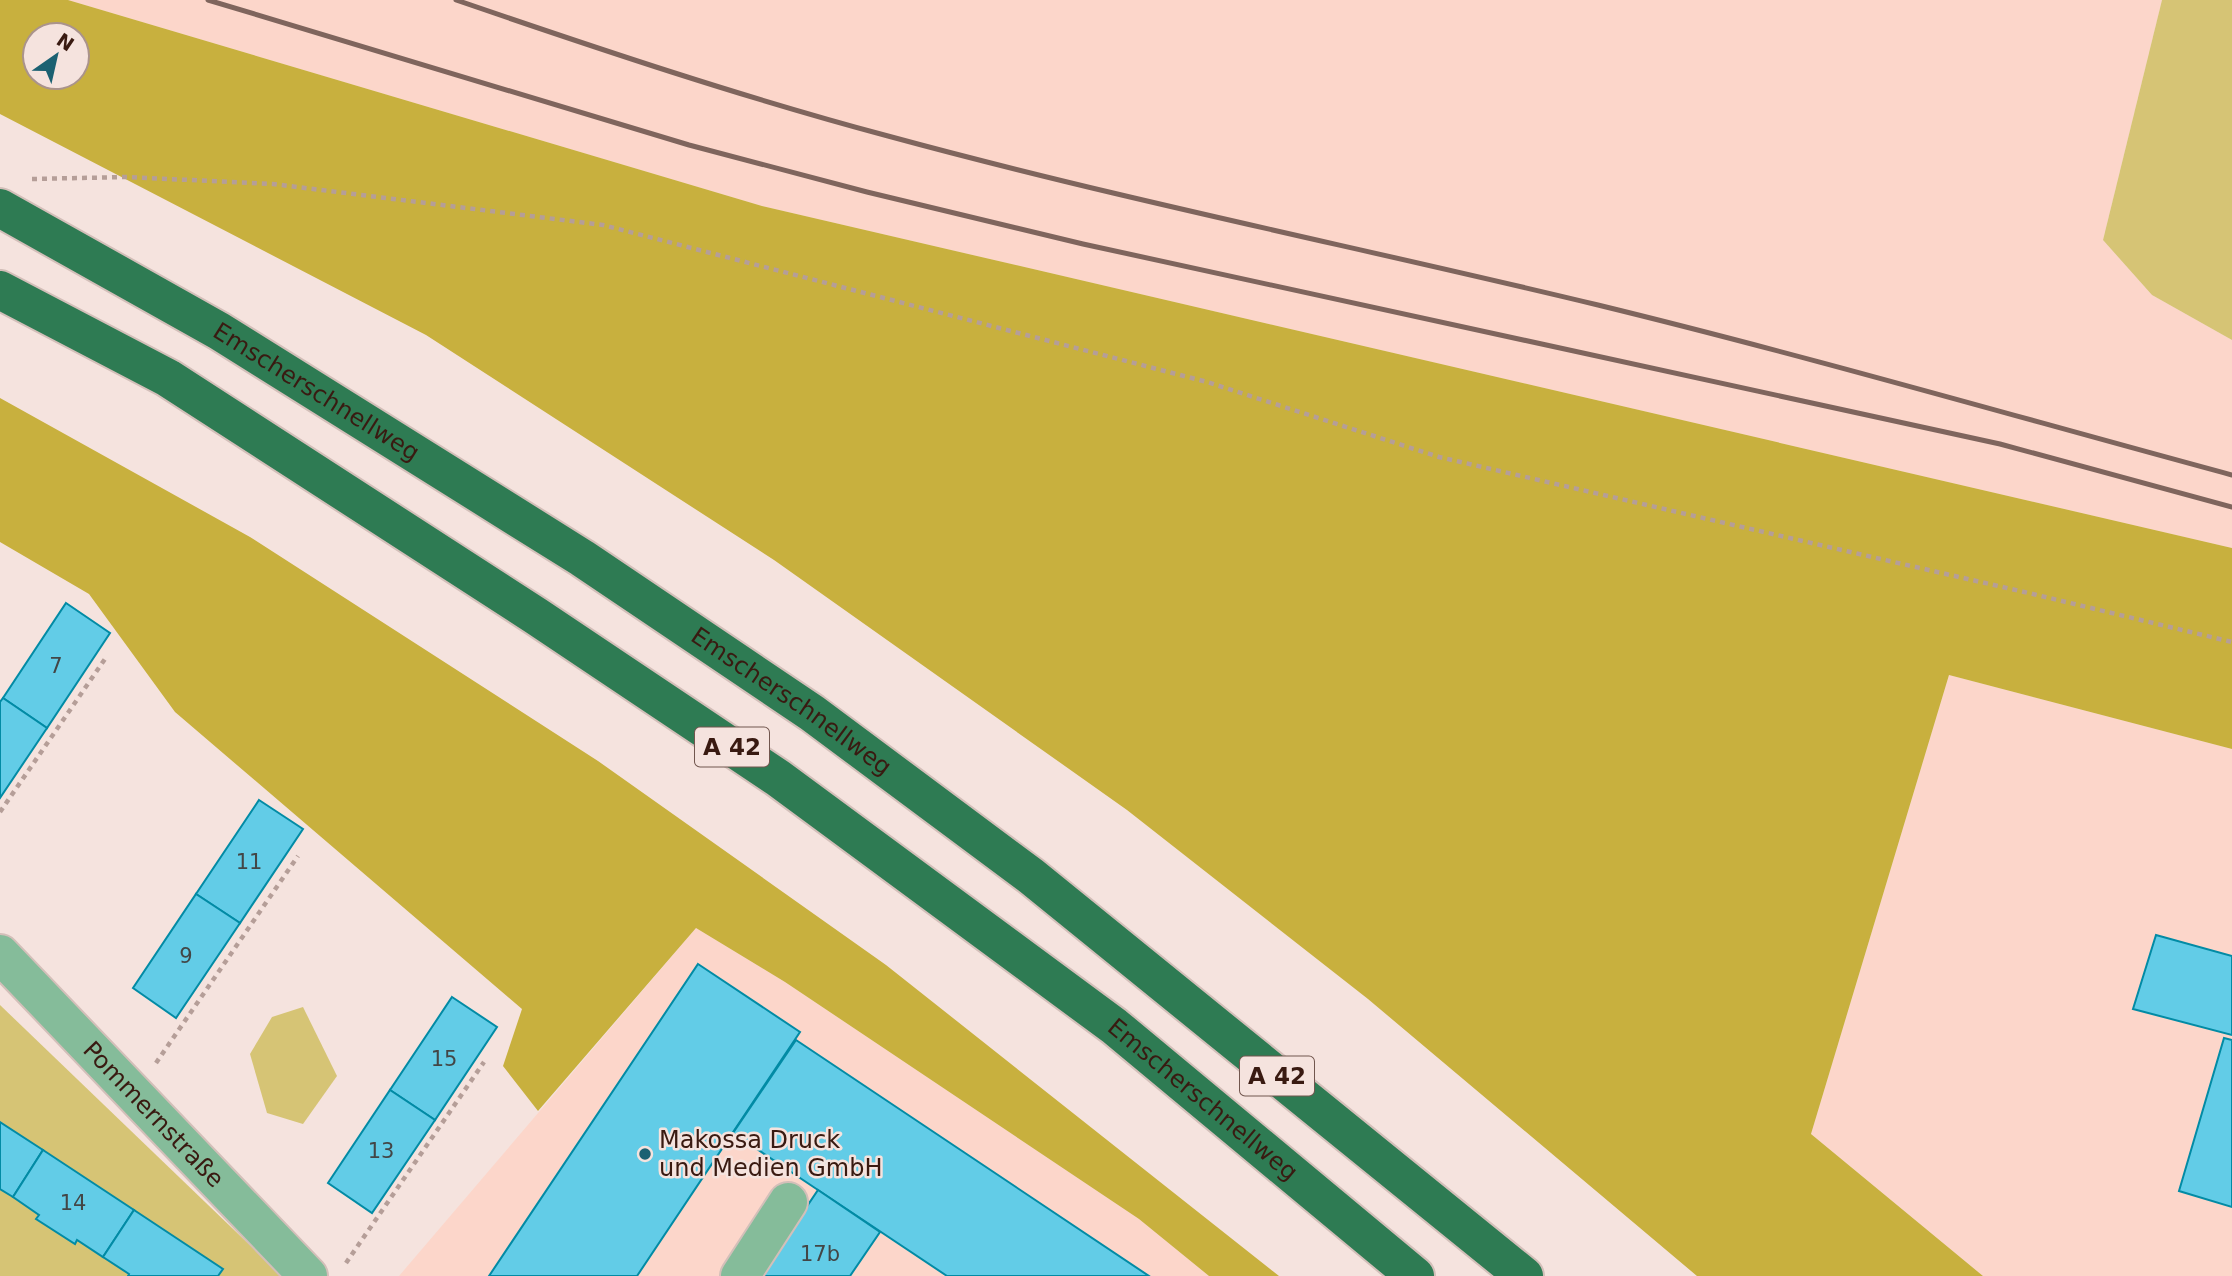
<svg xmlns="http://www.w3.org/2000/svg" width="2232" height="1276" viewBox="0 0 2232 1276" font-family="'DejaVu Sans',sans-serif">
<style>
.built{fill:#fcd6ca}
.green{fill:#d6c475}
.forest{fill:#c8b03e;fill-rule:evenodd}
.building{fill:#62cce7;stroke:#028ba5;stroke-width:2}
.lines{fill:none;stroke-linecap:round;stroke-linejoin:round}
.minor-casing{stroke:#d3bfb9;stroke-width:42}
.highway-casing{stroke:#d3bfb9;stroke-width:42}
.path{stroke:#b59e98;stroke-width:4.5;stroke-dasharray:5 5;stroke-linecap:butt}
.minor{stroke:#85bc9a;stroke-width:38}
.highway{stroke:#2e7b53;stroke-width:38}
.rail{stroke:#7f655d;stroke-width:5}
.poi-dot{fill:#1b6172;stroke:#f5e3de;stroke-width:2.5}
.labels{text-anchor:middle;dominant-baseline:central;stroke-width:5;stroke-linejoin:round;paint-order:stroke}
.number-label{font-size:21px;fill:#434646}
.shield{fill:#f5e3de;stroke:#71564e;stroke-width:2}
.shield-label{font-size:23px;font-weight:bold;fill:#391a11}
.street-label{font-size:24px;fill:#391a11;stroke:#f5e3de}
.poi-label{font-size:24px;fill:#391a11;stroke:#f5e3de;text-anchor:start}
</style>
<rect width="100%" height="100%" fill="#f5e3de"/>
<g class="built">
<path d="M68 0H2162L2103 240 2152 295 2232 340V548L762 206Z"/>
<path d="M1949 675 2232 749V1276H1983L1811 1134Z"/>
<path d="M696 928 785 982 1139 1219 1209 1276H399Z"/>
</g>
<g class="green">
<path d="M2162 0H2232V340L2152 295 2103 240Z"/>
<path d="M0 1005 282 1276H0Z"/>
<path d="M303 1007 337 1076 303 1124 267 1113 250 1054 272 1017Z"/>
</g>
<g class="forest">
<path d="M0 0H68L762 206 2232 548V749L1949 675 1811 1134 1983 1276H1697L1368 999 1127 810 774 560 426 335 0 114ZM77 35V77H35V35Z"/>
<path d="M0 398 250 537 598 761 886 965 1279 1276H1209L1139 1219 785 982 696 928 538 1111 503 1066 522 1009 175 712 89 594 0 542Z"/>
</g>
<g class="building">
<path d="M66 603 110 633 47 728 3 698Z"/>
<path d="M3 698 47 728 0 798V702Z"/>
<path d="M259 800 303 829 240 923 196 894Z"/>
<path d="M196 894 240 923 176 1018 133 988Z"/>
<path d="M2156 935 2232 956V1035L2133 1009Z"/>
<path d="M698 964 800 1032 637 1276H489Z"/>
<path d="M452 997 497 1027 435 1120 390 1090Z"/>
<path d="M2224 1038 2232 1040V1207L2179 1191Z"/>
<path d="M796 1040 1149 1276H947L818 1190 733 1133Z"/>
<path d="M390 1090 435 1120 372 1213 328 1183Z"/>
<path d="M0 1122 43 1150 13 1197 0 1189Z"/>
<path d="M43 1150 134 1210 103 1257 77 1240 75 1244 36 1219 39 1215 13 1197Z"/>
<path d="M818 1190 880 1232 850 1276H760Z"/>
<path d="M134 1210 223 1269 218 1276H128L129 1274 103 1257Z"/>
</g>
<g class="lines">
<defs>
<g id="minor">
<path id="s1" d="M0 954 308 1276"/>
<path d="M740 1276 788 1202"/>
</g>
<g id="highway">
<path id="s2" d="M0 208 219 331 582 558 812 713 1031 876 1524 1276"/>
<path id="s3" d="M0 290 168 378 536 616 778 778 1114 1026 1415 1276"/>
</g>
</defs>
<use href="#minor" class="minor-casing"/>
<use href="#highway" class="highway-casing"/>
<g class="path">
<path d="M32 179 127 177 273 184 603 225 1207 382 1439 457 2037 595 2232 642"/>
<path d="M0 812 107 656"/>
<path d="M156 1063 298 856"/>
<path d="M346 1263 484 1062"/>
</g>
<use href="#minor" class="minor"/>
<use href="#highway" class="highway"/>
<g class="rail">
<path d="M208 0 689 145 867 192 1083 244 2000 444 2232 507"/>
<path d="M456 0C599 49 742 97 888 136 1123 200 1362 248 1598 305 1811 357 2021 418 2232 475"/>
</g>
</g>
<circle class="poi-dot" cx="645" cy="1154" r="7"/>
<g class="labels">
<g class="number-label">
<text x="56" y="666">7</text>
<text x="249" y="862">11</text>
<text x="186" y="956">9</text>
<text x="444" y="1059">15</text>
<text x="381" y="1151">13</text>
<text x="73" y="1203">14</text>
<text x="820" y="1254">17b</text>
</g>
<g class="shield">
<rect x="695" y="727.5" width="74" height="39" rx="5"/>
<rect x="1240" y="1056.5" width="74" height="39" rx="5"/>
</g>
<g class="shield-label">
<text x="732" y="747">A 42</text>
<text x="1277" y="1076">A 42</text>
</g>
<g class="street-label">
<text stroke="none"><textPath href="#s2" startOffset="366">Emscherschnellweg</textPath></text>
<text stroke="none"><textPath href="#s2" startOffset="933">Emscherschnellweg</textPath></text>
<text stroke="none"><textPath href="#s3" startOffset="1452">Emscherschnellweg</textPath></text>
<text stroke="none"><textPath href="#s1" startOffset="222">Pommernstraße</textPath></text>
</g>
<g class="poi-label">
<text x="659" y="1140">Makossa Druck<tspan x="659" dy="28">und Medien GmbH</tspan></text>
</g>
</g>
<g transform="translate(56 56) rotate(34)"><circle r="33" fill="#f5e3de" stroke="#aa938c" stroke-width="2"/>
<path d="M0-5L12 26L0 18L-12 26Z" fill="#1b6172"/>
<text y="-10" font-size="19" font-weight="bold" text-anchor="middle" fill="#391a11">N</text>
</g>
</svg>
